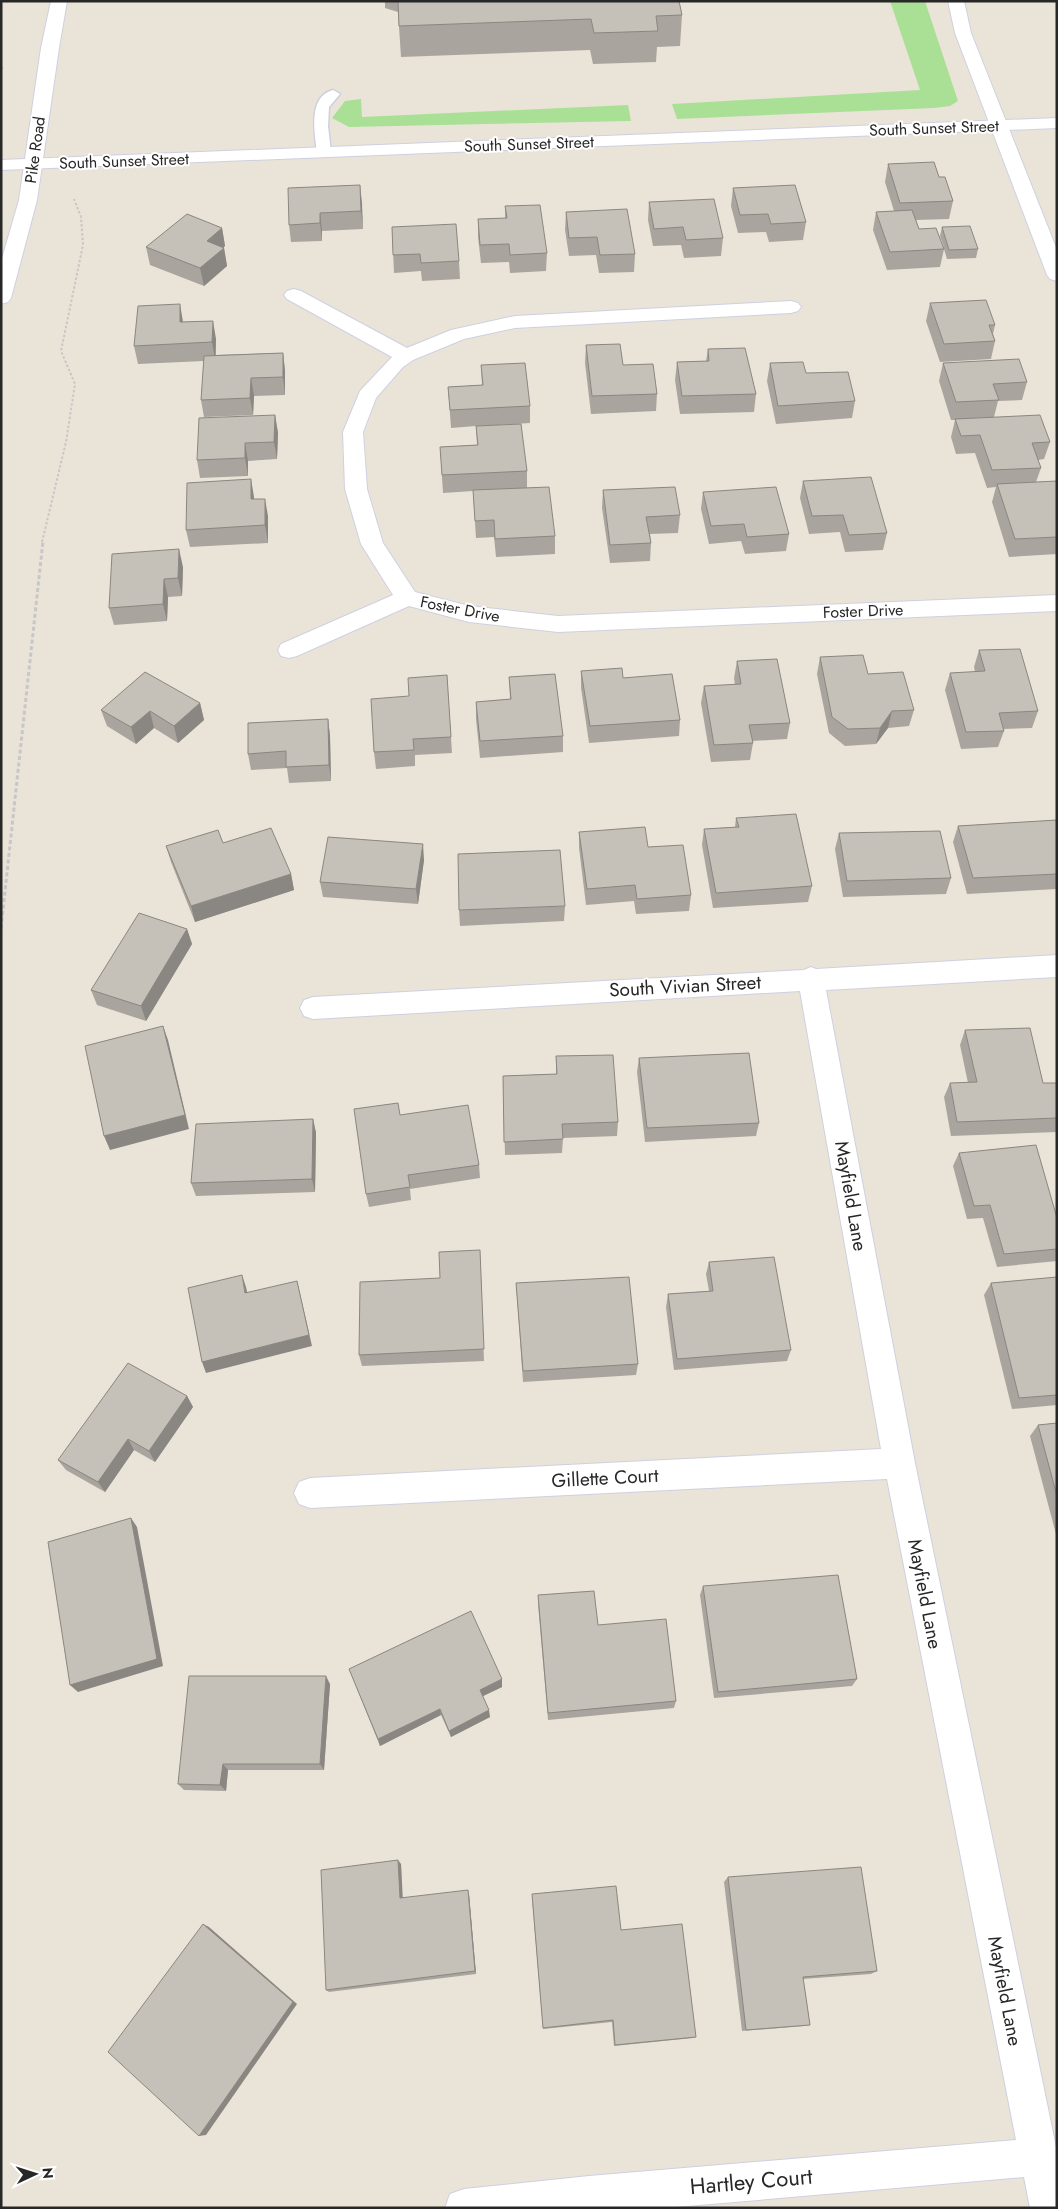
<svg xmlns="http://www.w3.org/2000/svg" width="1058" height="2209" viewBox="0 0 1058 2209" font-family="Jost,sans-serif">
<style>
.green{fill:#a9e095}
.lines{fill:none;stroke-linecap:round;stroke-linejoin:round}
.service-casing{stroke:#ced0e0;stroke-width:3}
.minor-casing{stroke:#ced0e0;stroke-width:2}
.tertiary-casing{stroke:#ced0e0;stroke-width:2}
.secondary-casing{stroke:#ced0e0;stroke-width:2}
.path-far1{stroke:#c7c7c7;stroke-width:2;stroke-dasharray:2.5 2;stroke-linecap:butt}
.path{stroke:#c7c7c7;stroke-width:3;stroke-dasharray:4 2.5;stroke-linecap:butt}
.service{fill:#fff;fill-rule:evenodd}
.minor{fill:#fff;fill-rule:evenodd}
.tertiary{fill:#fff;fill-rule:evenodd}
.secondary{fill:#fff;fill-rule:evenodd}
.wall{fill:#a9a59e}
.shaded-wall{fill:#8a8681}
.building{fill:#c5c0b8;stroke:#8a8681}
.labels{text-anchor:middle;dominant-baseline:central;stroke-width:4;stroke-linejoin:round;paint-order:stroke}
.far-street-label{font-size:16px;fill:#272727;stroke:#fff}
.street-label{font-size:19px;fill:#272727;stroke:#fff}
.near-street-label{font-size:22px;fill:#272727;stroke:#fff}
</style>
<rect width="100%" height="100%" fill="#eae4d8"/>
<g class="green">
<path d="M890 1H925L958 101 950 106 934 108 677 119 672 104 920 90Z"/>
<path d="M361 99 362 117 628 105 631 121 349 127 332 118 345 101Z"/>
</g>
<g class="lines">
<defs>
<path id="service" d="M333 90 340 94 329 107 328 126 331 153 324 157 317 153C315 133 307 97 333 90Z"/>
<g id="minor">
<path d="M948 1H964L971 33 1057 250V281L1050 279 1047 275 955 33Z"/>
<path d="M294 289 301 291 407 348 451 330 515 316 791 301 798 303 801 307 798 311 791 313 515 328 464 339 413 360 403 367 376 398 363 432 367 489 383 543 415 592 469 606 558 616 1057 595V611L558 632 469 622 409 606 297 656 289 658 281 656 278 650 281 644 393 595 361 544 345 489 343 432 360 391 392 357 287 299 284 295 287 291Z"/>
<path d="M1057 955V977L826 990 915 1463 1057 2152V2208H1030L1024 2177 664 2208H445L450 2194 464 2189 589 2176 1016 2140 887 1479 310 1508 299 1504 294 1493 299 1482 310 1478 881 1449 800 991 313 1019 304 1016 300 1008 304 1000 313 997 804 970 811 967 816 969Z"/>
</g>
<path id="tertiary" d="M1057 118V128L1 170V160Z"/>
<path id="secondary" d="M51 1H67L59 48 37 200 11 298 8 302 1 304V262L19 200 41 48Z"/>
</defs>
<use href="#service" class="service-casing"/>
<use href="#minor" class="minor-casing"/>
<use href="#tertiary" class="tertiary-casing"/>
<use href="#secondary" class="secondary-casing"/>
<g class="path-far1">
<path d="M1 67 4 70"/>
<path d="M42 542 66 442 75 384 61 351 83 245 81 217 74 199"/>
</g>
<path class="path" d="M1 928 43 541"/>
<use href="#service" class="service"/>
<use href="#minor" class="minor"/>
<use href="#tertiary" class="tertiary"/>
<use href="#secondary" class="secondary"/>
</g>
<g class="wall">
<path d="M385 1H679L682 15 680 46 657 47 656 62 593 64 590 50 401 57 398 12 385 8Z"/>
<path d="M888 164 939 177 953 201 949 219 916 220 919 229 944 247 940 236 942 227 978 249 976 258 947 259 944 249 940 267 887 270 873 230 876 212 894 211 885 182Z"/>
<path d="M360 185 363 229 322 231V241L291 242 289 225Z"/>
<path d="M733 188 806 222 803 240 769 242 766 232 738 233 731 206Z"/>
<path d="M649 202 723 238 721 256 684 258 681 245 653 246 648 220Z"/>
<path d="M505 206 547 253 546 271 510 273 509 262 481 263 478 237V219L505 218Z"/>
<path d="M566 212 635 254 634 272 599 273 596 255 569 256 565 230Z"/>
<path d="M392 227 459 261 460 279 422 281 421 271 394 273Z"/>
<path d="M222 228 225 246 223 248H224L227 266 204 286 150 265 146 247Z"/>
<path d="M930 303 995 325 993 334 995 341 991 359 940 362 926 321Z"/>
<path d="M183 322 216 339V355L283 353 285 371V395L254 396 253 415 204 417 201 400 204 361 138 364 134 346Z"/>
<path d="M586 345 623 365 657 394 656 411 591 414 585 363Z"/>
<path d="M708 349 756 394 754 412 680 414 675 380 677 362 706 361Z"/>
<path d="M770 363 806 373 855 401 852 418 776 424 767 381Z"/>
<path d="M943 363 1027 382 1022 400 998 401 994 417 1050 442 1044 459 1038 460 1041 468 1036 482 1057 481V554L1009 557 992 502 996 487 987 488 975 453 956 454 951 437 955 420H951L939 381Z"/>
<path d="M481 365 530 406V423L498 425 527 471V488L555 536V554L496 557 494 537 476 538 473 491 443 493 440 447 477 445 476 426 451 428 448 387 482 385Z"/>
<path d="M275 415 278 433 277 459 248 461V476L200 478 197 460Z"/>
<path d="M803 481 887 533 883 550 845 552 840 532 809 534 800 498Z"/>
<path d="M603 490 680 515 678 533 650 534 651 543 650 561 610 563 602 508Z"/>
<path d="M703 492 789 534 786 551 745 554 741 541 709 544 701 509Z"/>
<path d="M254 497V499L268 516V543L190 547 186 530Z"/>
<path d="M183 567 182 596 168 597 167 621 114 625 109 608Z"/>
<path d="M979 650 1038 711 1032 728 1003 729 1004 731 998 747 961 749 945 690 950 673 975 672 974 667Z"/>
<path d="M820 657 868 674 914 710 909 726 888 728 876 744 845 746 829 733 817 674Z"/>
<path d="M737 661 790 723 787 739 752 741 753 743 750 760 711 762 701 703 704 686 735 685 734 678Z"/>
<path d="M581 671 623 678 680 720 679 736 589 743 581 688Z"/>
<path d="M447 675 452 753 415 755V766L376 769 374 752 409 696Z"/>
<path d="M509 677 563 736V752L480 758 476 719V702L510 699Z"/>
<path d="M200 703 204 720 178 743 154 728 136 744 107 726 101 710Z"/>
<path d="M328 719 330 736 331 781 289 783 287 768 251 770 248 754Z"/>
<path d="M736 818 812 886 808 902 713 908 702 845 704 829 735 827Z"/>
<path d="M1057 820V889L967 894 953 842 958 826Z"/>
<path d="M579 832 648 847 691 895 689 911 636 914 634 901 586 905 579 848Z"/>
<path d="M839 833 951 878 946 894 843 897 835 849Z"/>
<path d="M166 846 291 874 294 890 195 922 171 862Z"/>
<path d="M424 860 418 904 323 897 320 882Z"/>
<path d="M565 906 564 921 460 926 459 910Z"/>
<path d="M187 929 192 944 146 1021 97 1005 91 990Z"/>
<path d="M965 1030 1043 1083H1057V1132L951 1136 944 1097 950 1083H968L960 1045Z"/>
<path d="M556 1056 618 1122 617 1136 563 1138 562 1153 505 1155 503 1076 556 1074Z"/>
<path d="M639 1058 759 1123 756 1136 645 1142 637 1072Z"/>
<path d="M400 1115 479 1165 480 1178 410 1189 411 1200 369 1207 366 1194Z"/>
<path d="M313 1119 316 1133 315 1192 196 1196 191 1183Z"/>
<path d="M959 1153 1057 1218V1261L997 1267 983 1218 967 1219 953 1166Z"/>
<path d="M480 1250 484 1361 362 1366 359 1355Z"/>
<path d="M709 1262 791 1350 787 1361 674 1370 666 1307 668 1294 709 1291 706 1274Z"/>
<path d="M1057 1277V1405L1012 1409 984 1295 991 1283Z"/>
<path d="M516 1283 638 1364 636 1375 523 1382Z"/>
<path d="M187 1396 193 1407 155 1462 134 1450 105 1492 66 1470 58 1460Z"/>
<path d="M1057 1423V1538L1030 1436 1038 1425Z"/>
<path d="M703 1586 857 1679 852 1686 714 1698 700 1595Z"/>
<path d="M538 1595 598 1625 676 1701 674 1708 548 1720 538 1604Z"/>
<path d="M349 1669 502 1679V1687L483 1696 490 1717 451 1737 441 1715 380 1746Z"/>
<path d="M330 1684 324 1770H228L226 1791 184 1790 178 1784Z"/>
<path d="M401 1864 402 1898 469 1894 476 1974 329 1992 326 1990Z"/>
<path d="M728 1877 877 1971 871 1974 803 1979 810 2025 804 2026 742 2031 724 1882Z"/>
<path d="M532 1898 621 1930 696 2037 693 2038 614 2046 612 2022 543 2029Z"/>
</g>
<g class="shaded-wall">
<path d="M360 185 362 203 363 229 361 211Z"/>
<path d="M320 213 322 231V241L320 223Z"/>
<path d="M222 228 225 246 210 259 207 241Z"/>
<path d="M224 248 227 266 204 286 200 268Z"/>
<path d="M180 304 183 322H180Z"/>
<path d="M213 321 216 339 215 360 212 342Z"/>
<path d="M283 353 285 371V395L283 377Z"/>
<path d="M251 378 254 396 253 415 250 398Z"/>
<path d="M275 415 278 433 277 459 274 442Z"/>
<path d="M245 443 248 461V476L245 458Z"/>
<path d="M251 479 254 497V517L251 499Z"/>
<path d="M265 499 268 516V543L265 525Z"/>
<path d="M179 549 183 567 182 596 178 578Z"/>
<path d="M164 579 168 597 167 621 163 604Z"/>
<path d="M200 703 204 720 178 743 174 726Z"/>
<path d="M150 711 154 728 136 744 131 727Z"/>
<path d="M892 711 888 728 876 744 880 728Z"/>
<path d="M328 719 330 736 331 781 329 765Z"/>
<path d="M423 844 424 860 418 904 416 889Z"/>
<path d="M291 874 294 890 195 922 191 906Z"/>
<path d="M187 929 192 944 146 1021 141 1006Z"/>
<path d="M163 1026 168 1040 189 1129 110 1150 104 1136Z"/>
<path d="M313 1119 316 1133 315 1192 312 1179Z"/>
<path d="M242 1275 246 1287 250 1305 245 1293Z"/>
<path d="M297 1281 312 1346 206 1373 202 1362Z"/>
<path d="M187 1396 193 1407 155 1462 149 1451Z"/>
<path d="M128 1439 134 1450 105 1492 98 1482Z"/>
<path d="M131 1518 137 1527 163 1666 78 1692 70 1685Z"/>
<path d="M326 1676 330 1684 324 1770 320 1764Z"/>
<path d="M502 1679V1687L481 1697 480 1690Z"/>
<path d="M440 1709 441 1715 380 1746 378 1739Z"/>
<path d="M489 1710 490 1717 451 1737 449 1731Z"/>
<path d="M223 1764 228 1770 226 1791 220 1785Z"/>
<path d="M398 1860 401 1864 403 1902 400 1898Z"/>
<path d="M468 1890 469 1894 476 1974 475 1971Z"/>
<path d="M203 1924 209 1927 297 2004 206 2135 199 2136Z"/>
</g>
<g class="building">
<path d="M398 1H679L682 15 656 16 658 31 594 33 591 19 399 26Z"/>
<path d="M934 162 939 177H945L953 201 900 203 888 164Z"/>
<path d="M360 185 361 211 320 213V223L289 225 288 188Z"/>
<path d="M795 185 806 222 771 224 768 214 740 215 733 188Z"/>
<path d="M714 199 723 238 686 240 683 227 654 229 649 202Z"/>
<path d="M540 205 547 253 510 255 509 244 480 245 478 219 507 218 505 206Z"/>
<path d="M627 209 635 254 600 255 597 237 569 238 566 212Z"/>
<path d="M912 210 919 229 936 228 944 249 890 252 876 212Z"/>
<path d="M187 214 222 228 207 241 224 248 200 268 146 247Z"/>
<path d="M456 224 459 261 421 263 420 254 393 255 392 227Z"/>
<path d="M970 226 978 249 949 250 942 227Z"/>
<path d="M986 300 995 325H989L995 341 944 344 930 303Z"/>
<path d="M180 304V322L213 321 212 342 134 346 138 306Z"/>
<path d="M620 344 623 365 653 364 657 394 592 396 586 345Z"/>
<path d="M745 348 756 394 682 396 677 362 709 361 708 349Z"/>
<path d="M283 353V377L251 378 250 398 201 400 204 356Z"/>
<path d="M1019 359 1027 382 993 384 999 400 956 402 943 363Z"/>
<path d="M803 362 806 373 848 372 855 401 778 406 770 363Z"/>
<path d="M525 363 530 406 450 410 448 387 483 385 481 365Z"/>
<path d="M275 415 274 442 245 443V458L197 460 199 418Z"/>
<path d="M1040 415 1050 442 1032 443 1041 468 992 470 980 435 961 436 955 419Z"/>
<path d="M521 424 527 471 442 475 440 447 478 445 476 426Z"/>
<path d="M871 477 887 533 849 535 843 515 812 516 803 481Z"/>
<path d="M251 479V499H265V525L186 530 187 483Z"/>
<path d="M1057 481V537L1015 539 997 484Z"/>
<path d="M549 487 555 536 495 539 494 520 475 521 473 490Z"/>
<path d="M675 487 680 515 646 517 651 543 610 545 603 490Z"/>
<path d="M776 487 789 534 747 537 744 524 711 526 703 492Z"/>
<path d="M179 549 178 578 164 579 163 604 109 608 112 554Z"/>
<path d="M1020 649 1038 711 999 713 1004 731 966 732 950 673 985 671 979 650Z"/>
<path d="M863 655 868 674 903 672 914 710 892 711 880 728 848 729 832 717 820 657Z"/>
<path d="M777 659 790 723 749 725 753 743 714 745 704 686 741 684 737 661Z"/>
<path d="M622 668 623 678 672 674 680 720 590 726 581 671Z"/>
<path d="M145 672 200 703 174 726 150 711 131 727 101 710Z"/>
<path d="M555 674 563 736 480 741 476 702 511 699 509 677Z"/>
<path d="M447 675 451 737 413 739 414 750 374 752 371 699 409 696 408 678Z"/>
<path d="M328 719 329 765 286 767V751L248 754V723Z"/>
<path d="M796 814 812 886 716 893 704 829 739 827 736 818Z"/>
<path d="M1057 820V874L973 878 958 826Z"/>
<path d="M645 827 648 847 683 845 691 895 637 899 635 885 587 889 579 832Z"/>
<path d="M271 828 291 874 191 906 166 846 218 830 223 843Z"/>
<path d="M940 831 951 878 847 881 839 833Z"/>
<path d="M328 837 423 844 416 889 320 882Z"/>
<path d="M560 850 565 906 459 910 458 854Z"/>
<path d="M139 913 187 929 141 1006 91 990Z"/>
<path d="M163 1026 185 1115 104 1136 85 1046Z"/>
<path d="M1030 1028 1043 1083H1057V1118L957 1122 950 1083 977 1082 965 1030Z"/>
<path d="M749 1053 759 1123 647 1128 639 1058Z"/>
<path d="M613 1055 618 1122 562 1124 563 1139 504 1142 503 1076 557 1074 556 1056Z"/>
<path d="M398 1103 400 1115 468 1105 479 1165 408 1175 410 1187 366 1194 354 1109Z"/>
<path d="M313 1119 312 1179 191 1183 196 1124Z"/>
<path d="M1036 1145 1057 1218V1249L1004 1254 990 1205 974 1206 959 1153Z"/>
<path d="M480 1250 484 1349 359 1355 360 1282 440 1278 439 1252Z"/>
<path d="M774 1257 791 1350 677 1359 668 1294 713 1291 709 1262Z"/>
<path d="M242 1275 245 1293 297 1281 309 1335 202 1362 188 1288Z"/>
<path d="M629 1277 638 1364 523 1371 516 1283Z"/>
<path d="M1057 1277V1395L1019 1398 991 1283Z"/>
<path d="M128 1363 187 1396 149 1451 128 1439 98 1482 58 1460Z"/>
<path d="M1057 1423V1496L1038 1425Z"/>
<path d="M131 1518 157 1659 70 1685 48 1542Z"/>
<path d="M838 1575 857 1679 718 1692 703 1586Z"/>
<path d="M594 1591 598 1625 666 1619 676 1701 548 1713 538 1595Z"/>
<path d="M471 1611 502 1679 480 1690 489 1710 449 1731 440 1709 378 1739 349 1669Z"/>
<path d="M189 1676H326L320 1764H223L220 1785 178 1784Z"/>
<path d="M398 1860 400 1898 468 1890 475 1971 326 1990 321 1870Z"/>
<path d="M861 1867 877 1971 803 1977 810 2025 746 2030 728 1877Z"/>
<path d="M616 1886 621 1930 682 1924 696 2037 615 2045 613 2020 543 2028 532 1894Z"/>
<path d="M203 1924 293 2002 199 2136 108 2052Z"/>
</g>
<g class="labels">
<g class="far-street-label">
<text transform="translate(934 128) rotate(-2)">South Sunset Street</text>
<text transform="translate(529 144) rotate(-2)">South Sunset Street</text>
<text transform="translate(35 150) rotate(-82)">Pike Road</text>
<text transform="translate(124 161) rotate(-2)">South Sunset Street</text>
<text transform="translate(460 609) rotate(11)">Foster Drive</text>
<text transform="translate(863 611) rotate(-2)">Foster Drive</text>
</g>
<g class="street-label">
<text transform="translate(685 986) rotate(-3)">South Vivian Street</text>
<text transform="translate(851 1196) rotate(80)">Mayfield Lane</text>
<text transform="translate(605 1478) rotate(-3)">Gillette Court</text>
<text transform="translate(925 1594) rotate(79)">Mayfield Lane</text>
<text transform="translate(1005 1991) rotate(79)">Mayfield Lane</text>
</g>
<g class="near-street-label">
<text transform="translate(751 2181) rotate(-5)">Hartley Court</text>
</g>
</g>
<rect width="1058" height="2209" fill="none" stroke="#272727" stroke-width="5"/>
<g transform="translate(35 2174) rotate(86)" stroke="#ffffff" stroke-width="4" paint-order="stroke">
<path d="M0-4L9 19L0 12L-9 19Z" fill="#272727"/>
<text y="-8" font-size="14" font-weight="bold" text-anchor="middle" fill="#272727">N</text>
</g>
</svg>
